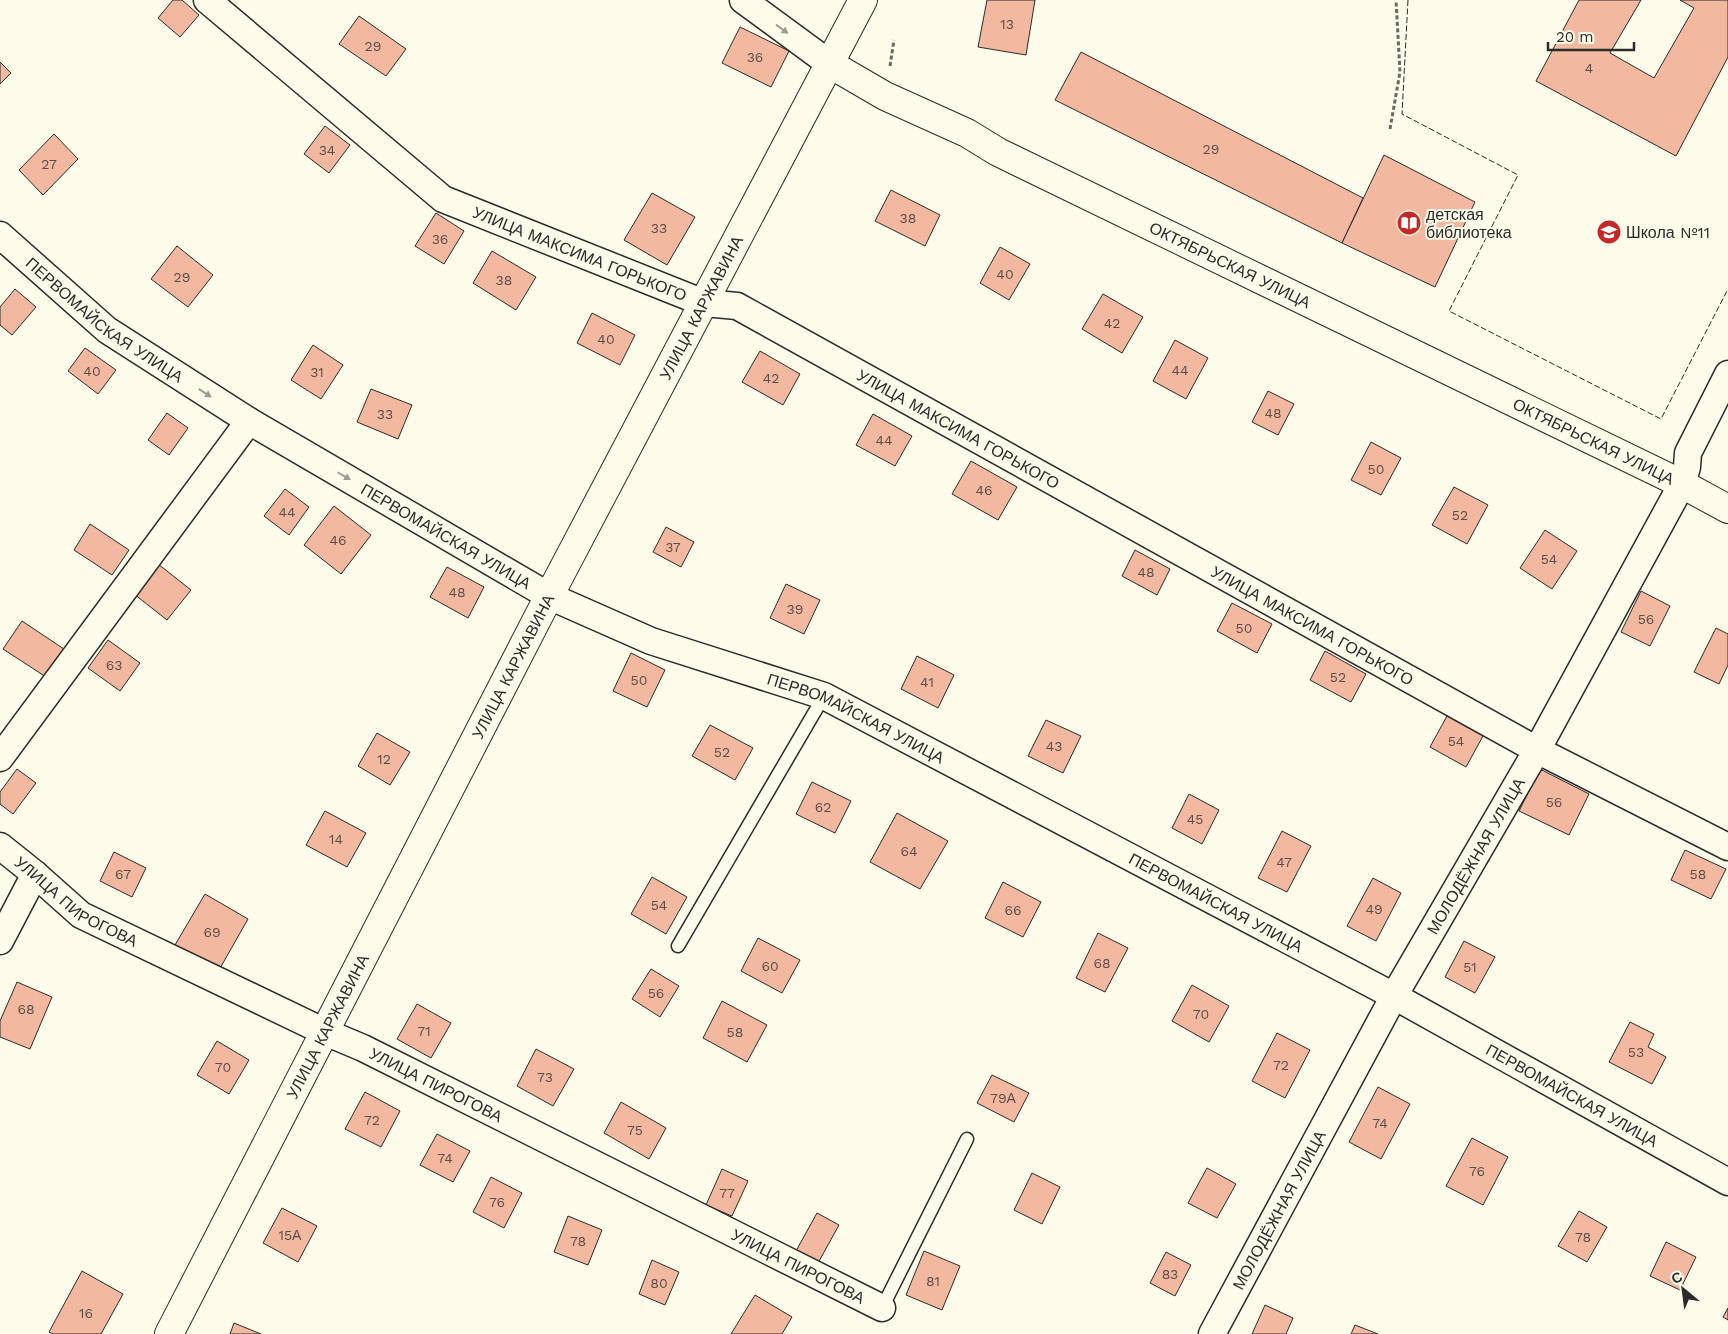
<svg xmlns="http://www.w3.org/2000/svg" width="1728" height="1334" viewBox="0 0 1728 1334" font-family="'Work Sans',sans-serif">
<style>
.building{fill:#f2b8a0;stroke:#2b2b2b}
.lines{fill:none;stroke-linecap:round;stroke-linejoin:round}
.lane-casing{stroke:#2b2b2b;stroke-width:15}
.street-casing{stroke:#2b2b2b;stroke-width:29}
.secondary-casing{stroke:#2b2b2b;stroke-width:30}
.path{stroke:#6a6964;stroke-width:3;stroke-dasharray:4 2.5;stroke-linecap:butt}
.lane{stroke:#fdfbea;stroke-width:12}
.street{stroke:#fdfbea;stroke-width:26}
.secondary{stroke:#fdfbea;stroke-width:28}
.fence{stroke:#2b2b2b;stroke-width:1;stroke-dasharray:6 2.5;stroke-linecap:butt}
.oneway{fill:#9e9d94}
.labels{text-anchor:middle;dominant-baseline:central;stroke-width:4;stroke-linejoin:round;paint-order:stroke}
.number-label{font-size:14px;fill:#5d4e48}
.poi-label{font-size:16px;fill:#2b2b2b;stroke:#fdfbea;text-anchor:start}
.street-label{font-size:16px;fill:#2b2b2b;stroke:#fdfbea}
</style>
<rect width="100%" height="100%" fill="#fdfbea"/>
<g class="building">
<path d="M173 0H182L199 15 180 37 158 18Z"/>
<path d="M987 0H1035L1026 55 978 47Z"/>
<path d="M1579 0H1641L1610 53 1654 78 1694 8 1680 0H1728V57L1676 156 1536 81Z"/>
<path d="M359 16 406 49 386 76 339 44Z"/>
<path d="M740 27 789 51 771 87 722 63Z"/>
<path d="M1081 52 1363 198 1342 243 1055 100Z"/>
<path d="M0 62 11 73 0 84Z"/>
<path d="M325 126 350 145 329 173 304 154Z"/>
<path d="M54 134 78 159 43 195 19 170Z"/>
<path d="M1384 155 1475 202 1435 287 1342 243Z"/>
<path d="M891 190 940 215 925 246 875 221Z"/>
<path d="M652 193 695 217 667 265 624 240Z"/>
<path d="M436 213 464 231 444 264 415 246Z"/>
<path d="M177 246 213 275 188 307 151 279Z"/>
<path d="M1000 247 1030 264 1009 300 980 283Z"/>
<path d="M492 251 536 277 516 310 473 283Z"/>
<path d="M15 289 36 307 12 335 0 325V307Z"/>
<path d="M1103 294 1143 317 1122 353 1082 329Z"/>
<path d="M592 313 635 335 620 365 577 343Z"/>
<path d="M1175 340 1208 358 1186 399 1153 381Z"/>
<path d="M313 345 343 365 321 399 291 380Z"/>
<path d="M85 348 116 370 98 394 68 371Z"/>
<path d="M760 351 800 374 783 405 742 382Z"/>
<path d="M371 389 412 405 398 439 357 422Z"/>
<path d="M1268 391 1294 404 1278 435 1252 422Z"/>
<path d="M167 413 188 428 169 455 148 440Z"/>
<path d="M873 414 912 436 895 466 856 445Z"/>
<path d="M1371 442 1401 458 1381 495 1351 480Z"/>
<path d="M971 461 1017 487 998 520 952 494Z"/>
<path d="M1454 487 1488 505 1467 544 1432 525Z"/>
<path d="M285 489 309 507 289 535 264 516Z"/>
<path d="M334 506 371 535 341 574 304 545Z"/>
<path d="M90 524 129 550 112 575 74 550Z"/>
<path d="M666 527 694 542 681 567 653 552Z"/>
<path d="M1545 530 1577 551 1552 589 1520 568Z"/>
<path d="M1135 550 1170 569 1157 595 1122 576Z"/>
<path d="M153 560 191 590 167 620 129 590Z"/>
<path d="M447 567 484 587 468 618 430 597Z"/>
<path d="M786 584 820 600 804 634 770 618Z"/>
<path d="M1641 591 1670 606 1650 646 1621 632Z"/>
<path d="M1232 603 1272 624 1257 653 1217 631Z"/>
<path d="M22 621 64 649 46 677 3 649Z"/>
<path d="M1716 628 1728 634V665L1719 684 1694 672Z"/>
<path d="M108 640 140 663 120 691 88 668Z"/>
<path d="M1325 651 1366 674 1351 702 1310 680Z"/>
<path d="M631 653 665 670 647 707 613 691Z"/>
<path d="M917 656 954 675 938 708 901 689Z"/>
<path d="M1447 716 1483 736 1466 767 1430 747Z"/>
<path d="M1046 720 1081 736 1063 773 1028 756Z"/>
<path d="M710 725 753 748 735 780 692 756Z"/>
<path d="M377 733 410 752 390 785 358 766Z"/>
<path d="M17 769 36 783 13 814 0 804V792Z"/>
<path d="M1540 769 1589 794 1569 835 1519 811Z"/>
<path d="M812 782 851 801 835 833 796 814Z"/>
<path d="M1189 794 1219 810 1202 844 1172 828Z"/>
<path d="M325 811 366 833 347 867 306 845Z"/>
<path d="M897 813 948 841 920 889 870 862Z"/>
<path d="M1282 831 1311 846 1287 892 1258 878Z"/>
<path d="M1685 850 1726 869 1711 899 1671 880Z"/>
<path d="M114 852 146 868 132 897 100 881Z"/>
<path d="M652 877 687 897 666 934 631 914Z"/>
<path d="M1373 878 1401 893 1376 941 1347 926Z"/>
<path d="M1003 882 1041 902 1023 937 985 918Z"/>
<path d="M205 894 248 919 219 970 175 945Z"/>
<path d="M1098 933 1128 948 1105 992 1076 978Z"/>
<path d="M758 938 800 960 782 993 741 971Z"/>
<path d="M1464 941 1495 957 1475 993 1445 977Z"/>
<path d="M651 969 679 986 660 1017 632 999Z"/>
<path d="M17 982 52 997 30 1049 0 1037V1021Z"/>
<path d="M1192 985 1229 1006 1209 1042 1172 1021Z"/>
<path d="M722 1001 767 1025 747 1062 703 1038Z"/>
<path d="M417 1004 451 1023 431 1058 397 1039Z"/>
<path d="M1630 1022 1654 1034 1648 1047 1666 1057 1652 1084 1609 1062Z"/>
<path d="M1277 1033 1310 1050 1285 1098 1252 1081Z"/>
<path d="M217 1041 249 1060 229 1094 197 1075Z"/>
<path d="M536 1049 574 1069 553 1106 517 1086Z"/>
<path d="M992 1075 1029 1093 1014 1122 977 1103Z"/>
<path d="M1378 1087 1410 1104 1381 1159 1349 1142Z"/>
<path d="M365 1092 400 1111 381 1147 345 1129Z"/>
<path d="M621 1102 666 1128 649 1159 604 1133Z"/>
<path d="M437 1134 470 1151 453 1182 420 1165Z"/>
<path d="M1472 1138 1508 1157 1483 1205 1446 1186Z"/>
<path d="M1207 1168 1236 1184 1217 1218 1188 1203Z"/>
<path d="M722 1169 748 1181 732 1216 706 1205Z"/>
<path d="M1032 1173 1060 1187 1042 1224 1014 1210Z"/>
<path d="M491 1177 522 1193 504 1228 473 1212Z"/>
<path d="M282 1208 317 1226 298 1262 263 1243Z"/>
<path d="M1579 1211 1607 1227 1587 1262 1558 1246Z"/>
<path d="M817 1213 839 1225 818 1263 796 1251Z"/>
<path d="M568 1216 602 1230 588 1265 554 1252Z"/>
<path d="M1666 1242 1696 1257 1680 1290 1650 1276Z"/>
<path d="M924 1251 960 1266 942 1310 906 1295Z"/>
<path d="M1166 1252 1191 1265 1175 1296 1150 1283Z"/>
<path d="M652 1260 679 1272 665 1305 639 1294Z"/>
<path d="M82 1271 123 1294 101 1334H53L49 1332Z"/>
<path d="M755 1295 792 1317 782 1334H731Z"/>
<path d="M1265 1305 1293 1318 1286 1334H1252Z"/>
<path d="M1728 1308V1320L1723 1317Z"/>
<path d="M234 1323 261 1334H230Z"/>
<path d="M1355 1325 1378 1334H1351Z"/>
</g>
<g class="lines">
<defs>
<g id="lane">
<path d="M678 946 824 696"/>
<path d="M882 1308 967 1139"/>
</g>
<g id="street">
<path id="s1" d="M207 0 443 199 704 303 737 306 1537 750 1728 847"/>
<path d="M743 0 830 64"/>
<path id="s2" d="M0 235 107 330 249 421 549 596 651 641 824 696 1394 996 1728 1182"/>
<path d="M0 758 249 421"/>
<path id="s3" d="M0 846 35 874 81 915 325 1032 363 1048 882 1308"/>
<path d="M0 941 35 874"/>
<path id="s4" d="M1212 1334 1394 996 1537 750 1682 484 1687 467 1688 453 1728 374"/>
</g>
<g id="secondary">
<path id="s5" d="M830 64 885 96 967 133 998 152 1682 484 1728 509"/>
<path id="s6" d="M169 1334 549 596 863 0"/>
</g>
</defs>
<use href="#lane" class="lane-casing"/>
<use href="#street" class="street-casing"/>
<use href="#secondary" class="secondary-casing"/>
<g class="path">
<path d="M890 66 894 40"/>
<path d="M1390 129 1400 72 1396 0"/>
</g>
<use href="#lane" class="lane"/>
<use href="#street" class="street"/>
<use href="#secondary" class="secondary"/>
<path class="fence" d="M1408 0 1402 114 1518 175 1449 311 1661 419 1728 289"/>
</g>
<defs><path id="oneway-solid" d="M-6-.8H1V-3.2L6.5 0L1 3.2V.8H-6Z" transform="scale(1.25)"/></defs>
<g class="oneway">
<use href="#oneway-solid" transform="translate(782 29) rotate(36)"/>
<use href="#oneway-solid" transform="translate(205 393) rotate(33)"/>
<use href="#oneway-solid" transform="translate(344 476) rotate(30)"/>
</g>
<defs>
<symbol id="library-disc" viewBox="-11 -11 22 22"><circle r="9.5" fill="#c62828" stroke="#fdfbea"/><path d="M-6-4Q-3-5.5-.7-3.5V5Q-3 3-6 4ZM6-4Q3-5.5 .7-3.5V5Q3 3 6 4Z" fill="#fff"/></symbol>
<symbol id="school-disc" viewBox="-11 -11 22 22"><circle r="9.5" fill="#c62828" stroke="#fdfbea"/><path d="M0-5L7-2L0 1L-7-2ZM-4 1L0 2.5L4 1V4Q0 6-4 4Z" fill="#fff"/></symbol>
</defs>
<g fill-rule="evenodd">
<use href="#library-disc" x="1395" y="209" width="28" height="28"/>
<use href="#school-disc" x="1595" y="218" width="28" height="28"/>
</g>
<g class="labels">
<g class="number-label">
<text x="1007" y="24">13</text>
<text x="373" y="46">29</text>
<text x="755" y="57">36</text>
<text x="1589" y="68">4</text>
<text x="1211" y="149">29</text>
<text x="327" y="150">34</text>
<text x="49" y="164">27</text>
<text x="908" y="218">38</text>
<text x="659" y="228">33</text>
<text x="440" y="239">36</text>
<text x="1005" y="274">40</text>
<text x="182" y="277">29</text>
<text x="504" y="280">38</text>
<text x="1112" y="323">42</text>
<text x="606" y="339">40</text>
<text x="1180" y="370">44</text>
<text x="92" y="371">40</text>
<text x="317" y="372">31</text>
<text x="771" y="378">42</text>
<text x="1273" y="413">48</text>
<text x="385" y="414">33</text>
<text x="884" y="440">44</text>
<text x="1376" y="469">50</text>
<text x="984" y="490">46</text>
<text x="287" y="512">44</text>
<text x="1460" y="515">52</text>
<text x="338" y="540">46</text>
<text x="673" y="547">37</text>
<text x="1549" y="559">54</text>
<text x="1146" y="572">48</text>
<text x="457" y="592">48</text>
<text x="795" y="609">39</text>
<text x="1646" y="619">56</text>
<text x="1244" y="628">50</text>
<text x="114" y="665">63</text>
<text x="1338" y="677">52</text>
<text x="639" y="680">50</text>
<text x="927" y="682">41</text>
<text x="1456" y="741">54</text>
<text x="1054" y="746">43</text>
<text x="722" y="752">52</text>
<text x="384" y="759">12</text>
<text x="1554" y="802">56</text>
<text x="823" y="807">62</text>
<text x="1195" y="819">45</text>
<text x="336" y="839">14</text>
<text x="909" y="851">64</text>
<text x="1284" y="862">47</text>
<text x="123" y="874">67</text>
<text x="1698" y="874">58</text>
<text x="659" y="905">54</text>
<text x="1374" y="909">49</text>
<text x="1013" y="910">66</text>
<text x="212" y="932">69</text>
<text x="1102" y="963">68</text>
<text x="770" y="966">60</text>
<text x="1470" y="967">51</text>
<text x="656" y="993">56</text>
<text x="26" y="1009">68</text>
<text x="1201" y="1014">70</text>
<text x="424" y="1031">71</text>
<text x="735" y="1032">58</text>
<text x="1636" y="1052">53</text>
<text x="1281" y="1065">72</text>
<text x="223" y="1067">70</text>
<text x="545" y="1077">73</text>
<text x="1003" y="1098">79А</text>
<text x="372" y="1120">72</text>
<text x="1380" y="1123">74</text>
<text x="635" y="1130">75</text>
<text x="445" y="1158">74</text>
<text x="1477" y="1171">76</text>
<text x="727" y="1193">77</text>
<text x="497" y="1202">76</text>
<text x="290" y="1235">15А</text>
<text x="1583" y="1237">78</text>
<text x="578" y="1241">78</text>
<text x="1170" y="1274">83</text>
<text x="933" y="1281">81</text>
<text x="659" y="1283">80</text>
<text x="86" y="1313">16</text>
</g>
<g class="poi-label">
<text x="1426" y="214">детская<tspan x="1426" dy="18">библиотека</tspan></text>
<text x="1626" y="232">Школа №11</text>
</g>
<g class="street-label">
<text stroke="none"><textPath href="#s1" startOffset="456">УЛИЦА МАКСИМА ГОРЬКОГО</textPath></text>
<text stroke="none"><textPath href="#s5" startOffset="448">ОКТЯБРЬСКАЯ УЛИЦА</textPath></text>
<text stroke="none"><textPath href="#s6" startOffset="1156">УЛИЦА КАРЖАВИНА</textPath></text>
<text stroke="none"><textPath href="#s2" startOffset="135">ПЕРВОМАЙСКАЯ УЛИЦА</textPath></text>
<text stroke="none"><textPath href="#s1" startOffset="876">УЛИЦА МАКСИМА ГОРЬКОГО</textPath></text>
<text stroke="none"><textPath href="#s5" startOffset="852">ОКТЯБРЬСКАЯ УЛИЦА</textPath></text>
<text stroke="none"><textPath href="#s2" startOffset="540">ПЕРВОМАЙСКАЯ УЛИЦА</textPath></text>
<text stroke="none"><textPath href="#s1" startOffset="1281">УЛИЦА МАКСИМА ГОРЬКОГО</textPath></text>
<text stroke="none"><textPath href="#s6" startOffset="751">УЛИЦА КАРЖАВИНА</textPath></text>
<text stroke="none"><textPath href="#s2" startOffset="990">ПЕРВОМАЙСКАЯ УЛИЦА</textPath></text>
<text stroke="none"><textPath href="#s4" startOffset="546">МОЛОДЁЖНАЯ УЛИЦА</textPath></text>
<text stroke="none"><textPath href="#s3" startOffset="95">УЛИЦА ПИРОГОВА</textPath></text>
<text stroke="none"><textPath href="#s2" startOffset="1395">ПЕРВОМАЙСКАЯ УЛИЦА</textPath></text>
<text stroke="none"><textPath href="#s6" startOffset="346">УЛИЦА КАРЖАВИНА</textPath></text>
<text stroke="none"><textPath href="#s3" startOffset="500">УЛИЦА ПИРОГОВА</textPath></text>
<text stroke="none"><textPath href="#s2" startOffset="1800">ПЕРВОМАЙСКАЯ УЛИЦА</textPath></text>
<text stroke="none"><textPath href="#s4" startOffset="141">МОЛОДЁЖНАЯ УЛИЦА</textPath></text>
<text stroke="none"><textPath href="#s3" startOffset="905">УЛИЦА ПИРОГОВА</textPath></text>
</g>
</g>
<g transform="translate(1683 1289) rotate(331)" stroke="#fdfbea" stroke-width="4" paint-order="stroke">
<path d="M0-4L9 19L0 12L-9 19Z" fill="#2b2b2b"/>
<text y="-8" font-size="14" font-weight="bold" text-anchor="middle" fill="#2b2b2b">С</text>
</g>
<path d="M1548 42v8h86v-8" fill="none" stroke="#2b2b2b" stroke-width="2.5"/>
<text x="1556" y="42" font-size="15" fill="#2b2b2b" stroke="#fdfbea" stroke-width="4" paint-order="stroke">20 m</text>
</svg>
